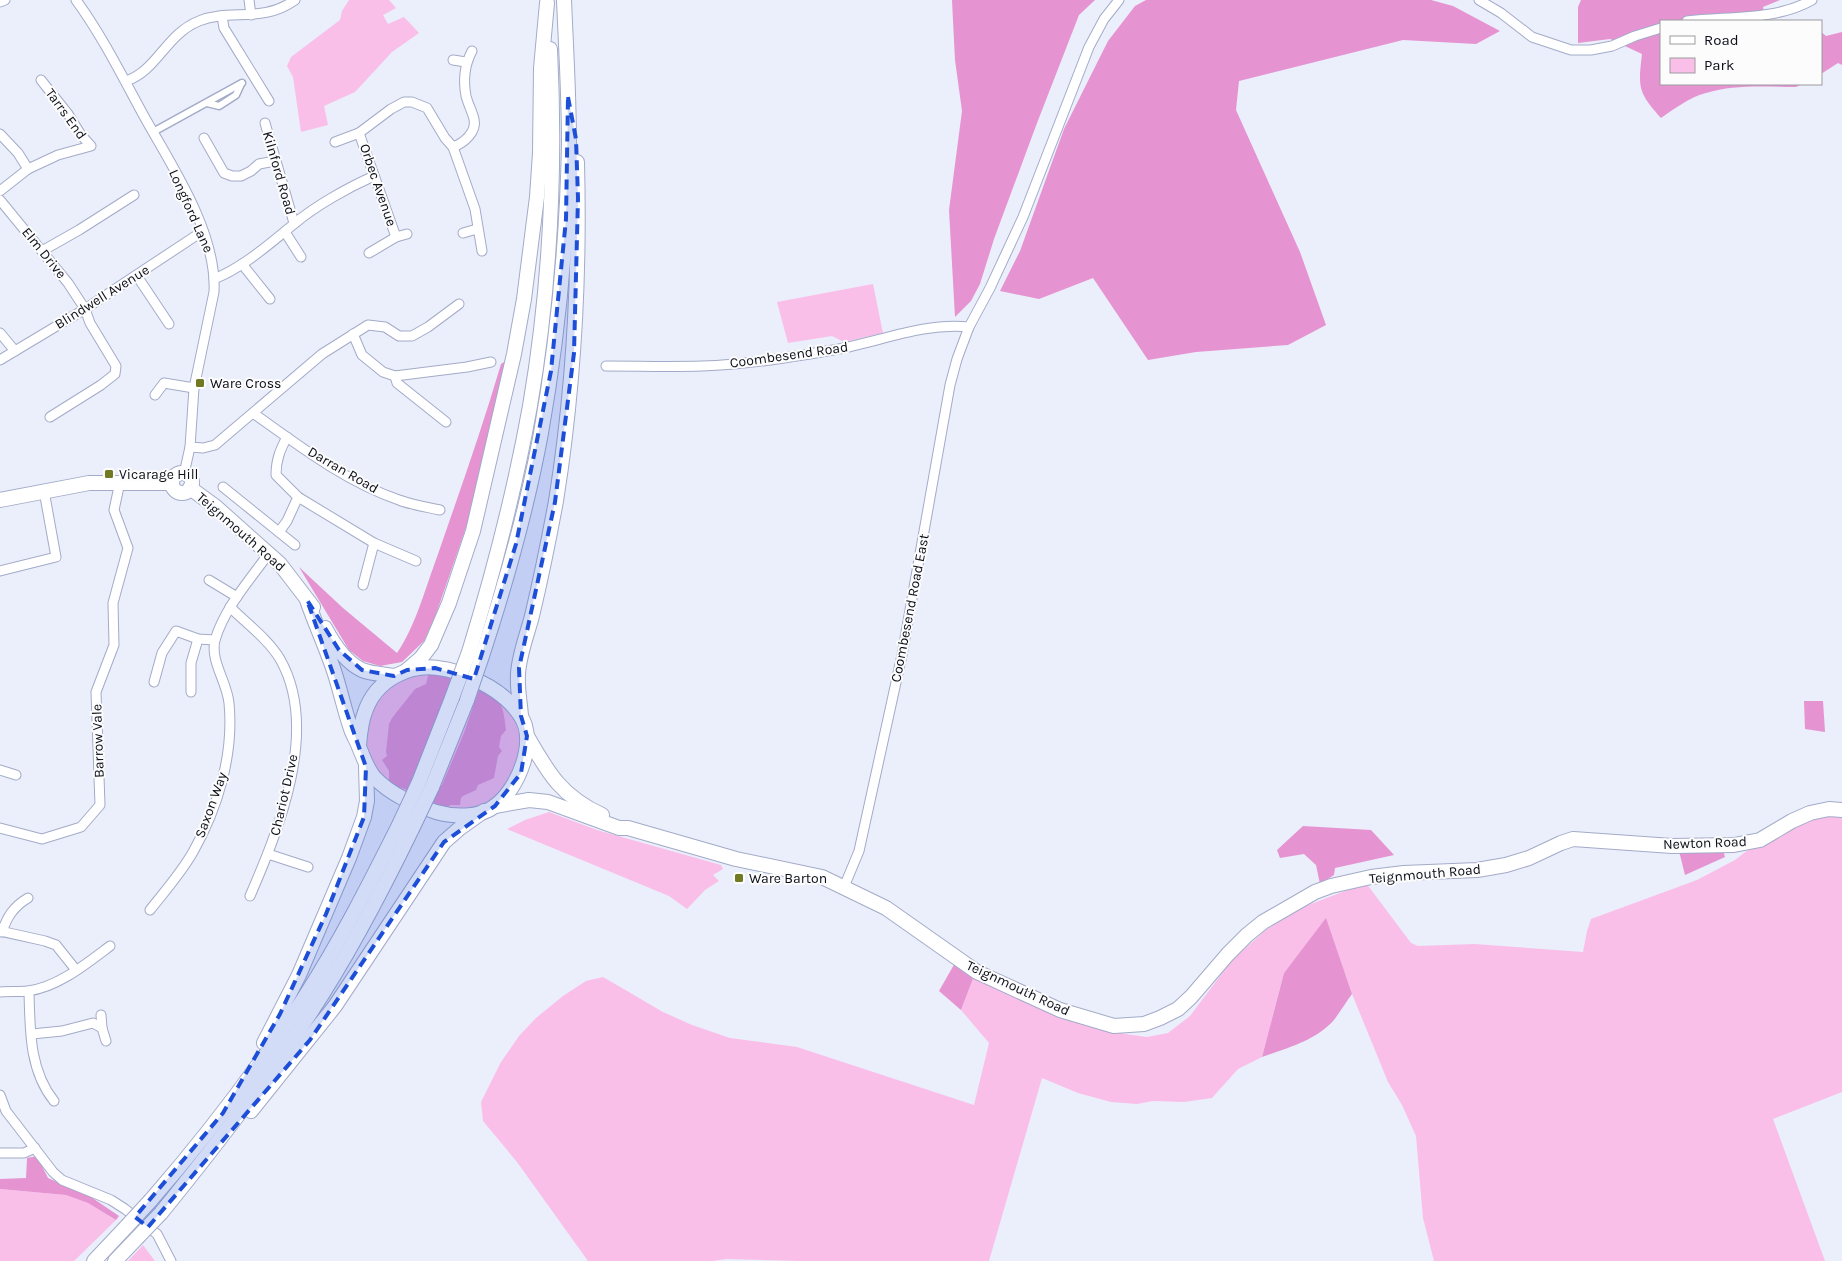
<svg xmlns="http://www.w3.org/2000/svg" width="1842" height="1261" viewBox="0 0 1842 1261" font-family="Karla,sans-serif">
<style>
.green{fill:#fabfe9}
.forest{fill:#e693d1}
.lines{fill:none;stroke-linecap:round;stroke-linejoin:round}
.pedestrian-casing{stroke:#a3abc8;stroke-width:9}
.minor-casing{stroke:#a3abc8;stroke-width:11}
.primary-casing{stroke:#a3abc8;stroke-width:16}
.trunk-casing{stroke:#a3abc8;stroke-width:16}
.pedestrian{stroke:#fff;stroke-width:6}
.minor{stroke:#fff;stroke-width:9}
.primary{stroke:#fff;stroke-width:14}
.trunk{stroke:#fff;stroke-width:14}
.trunk-bridge-casing{stroke:#a3abc8;stroke-width:16;stroke-linecap:butt}
.trunk-bridge{stroke:#fff;stroke-width:14}
.marked{fill:#1d4ed8;fill-opacity:0.2;stroke:#1d4ed8;stroke-width:4;stroke-dasharray:10 6;stroke-linejoin:round}
.poi-dot{fill:#717923;stroke:#fcfcfc;stroke-width:2}
.labels{text-anchor:middle;dominant-baseline:central;stroke-width:4;stroke-linejoin:round;paint-order:stroke}
.street-label{font-size:14px;fill:#0b0d17;stroke:#fcfcfc}
.poi-label{font-size:14px;fill:#0b0d17;stroke:#fcfcfc;text-anchor:start}
</style>
<rect width="100%" height="100%" fill="#ebeefb"/>
<g class="green">
<path d="M349 0H389L396 8 383 15 388 24 404 17 419 33 392 52 355 92 324 106 328 125 301 132 293 77 287 66 291 57 340 20 342 11Z"/>
<path d="M873 284 883 333 844 342 832 336 788 343 777 302Z"/>
<path d="M416 673 453 676 498 697 515 719 520 737 521 755 507 787 486 805 473 809 449 810 405 795 382 779 368 753 365 733 370 711 387 687Z"/>
<path d="M549 812 597 830 721 865 723 869 713 875 719 881 705 890 687 909 669 896 507 829 525 820Z"/>
<path d="M1842 816V1092L1773 1119 1825 1261H1434L1423 1218 1416 1136 1402 1105 1388 1082 1352 994 1326 920 1284 973 1262 1057 1238 1069 1212 1098 1184 1102 1153 1101 1137 1104 1111 1102 1078 1093 1042 1078 989 1261H799L726 1259 713 1261H588L517 1162 483 1121 481 1102 501 1062 519 1036 536 1018 563 996 586 981 603 977 663 1012 692 1025 730 1038 797 1047 974 1105 989 1043 961 1010 974 976 1013 996 1080 1023 1112 1032 1147 1037 1168 1033 1190 1016 1232 960 1267 929 1303 907 1366 883 1411 943 1418 946 1475 944 1583 952 1587 931 1591 919 1697 880 1735 860 1753 846 1811 818Z"/>
<path d="M0 1189 67 1195 88 1203 116 1220 74 1261H0Z"/>
<path d="M143 1245 155 1261H128Z"/>
</g>
<g class="forest">
<path d="M952 0H1095L1079 15 1037 123 994 239 980 284 971 301 955 317 949 210 962 111 955 60Z"/>
<path d="M1146 0H1431L1453 6 1500 31 1476 44 1403 40 1239 81 1236 110 1300 252 1326 325 1288 345 1196 352 1148 360 1093 278 1039 299 1000 291 1020 251 1064 129 1108 41 1135 6Z"/>
<path d="M1581 0H1780L1763 7 1766 21H1661V84H1802L1796 87C1766 87 1735 84 1706 93 1690 97 1674 109 1661 118 1638 92 1638 88 1642 54L1610 39 1578 43V7Z"/>
<path d="M1821 32 1826 36 1842 32V65L1838 63 1821 74Z"/>
<path d="M510 358 472 510 435 617 424 641 402 662 380 666 363 661 349 650 299 567 343 608 397 653C416 625 425 589 437 557 459 493 482 429 501 364Z"/>
<path d="M429 672 453 676 436 722 407 790 393 785 389 781V771L382 760 387 756 386 752 389 724 392 718 415 689 426 684Z"/>
<path d="M479 689C503 700 503 705 506 730L501 736 499 747 502 751 498 756 494 778 478 785 476 790 463 796 461 798 460 805H450L448 807 432 803 440 787 442 785 464 733Z"/>
<path d="M1804 701H1823L1825 732 1805 729Z"/>
<path d="M1303 826 1371 830 1394 855 1335 868 1334 875 1320 884 1316 865 1304 854 1280 858 1277 850Z"/>
<path d="M1723 850 1725 857 1685 875 1679 851Z"/>
<path d="M1326 918 1352 994C1346 1002 1340 1012 1334 1020 1315 1041 1287 1048 1262 1057L1284 973Z"/>
<path d="M955 963 974 976 961 1010 939 991Z"/>
<path d="M37 1156 48 1178 88 1195 119 1216 116 1220 88 1203 66 1195 0 1189V1179L26 1178 27 1158Z"/>
</g>
<g class="lines">
<defs>
<g id="pedestrian">
<path d="M207 103 219 106 236 95 241 84"/>
<path d="M153 132 242 83"/>
</g>
<g id="minor">
<path d="M76 0C103 37 123 78 145 118 173 168 217 233 214 292L194 388 190 447 184 474"/>
<path d="M249 0 251 15"/>
<path d="M1479 0 1501 13 1532 37 1571 50H1591L1612 46 1635 36 1661 28"/>
<path d="M0 2 5 0"/>
<path d="M222 16 224 28 269 101"/>
<path d="M1687 21C1728 16 1775 21 1812 0"/>
<path d="M453 60 466 62"/>
<path d="M126 81C157 71 166 34 199 21 231 8 261 24 295 0"/>
<path d="M265 123 294 223"/>
<path d="M359 133 396 237"/>
<path d="M0 134 18 153 28 169"/>
<path d="M204 138 224 173 232 176H241L251 171 259 164 275 161"/>
<path d="M335 142 359 133 391 109 404 102H412L427 108 445 138 453 147 475 209 482 251"/>
<path d="M453 147C464 143 477 132 474 119 472 111 468 104 466 96 463 80 464 66 472 51"/>
<path d="M0 191 28 169 58 155 91 146 81 135 68 114 41 80"/>
<path d="M0 200 68 283 85 309 90 323 116 366 115 374 101 385 50 417"/>
<path d="M285 232 301 257"/>
<path d="M463 233 477 229"/>
<path d="M42 251 79 230 134 195"/>
<path d="M369 253 396 237 407 234"/>
<path d="M242 264 270 299"/>
<path d="M137 276 169 324"/>
<path d="M214 279C244 267 269 244 294 224 315 206 349 187 374 176"/>
<path d="M0 333 15 351"/>
<path d="M353 334 362 355 383 372 395 376 467 367 491 362"/>
<path d="M0 360 85 309 203 231"/>
<path d="M606 366C638 366 670 367 702 366 743 365 786 358 827 351 875 344 920 322 969 327"/>
<path d="M395 376 397 383 446 422"/>
<path d="M155 395 164 383 194 388"/>
<path d="M253 413C298 445 346 482 399 500 412 505 426 507 440 510"/>
<path d="M287 437C280 450 276 460 276 475L298 497 374 543 416 561"/>
<path d="M190 447 203 448 215 445 322 354 368 325 385 327 399 336H412L428 327 459 304"/>
<path d="M223 487 295 545"/>
<path d="M279 532 287 521 298 497"/>
<path d="M0 571 56 557 44 491"/>
<path d="M209 580 237 597"/>
<path d="M363 585 374 543"/>
<path d="M230 607C247 624 268 639 280 659 320 729 279 829 250 896"/>
<path d="M154 682 162 653 176 631 198 639 215 640"/>
<path d="M191 692V663L198 639"/>
<path d="M0 770 16 775"/>
<path d="M0 828 42 839 81 827 100 805 96 692 114 645 113 603 128 548 114 510 120 482"/>
<path d="M268 854 308 867"/>
<path d="M844 887 859 851 902 655 950 385 957 359 969 327 990 288 1023 217 1089 47 1104 19 1119 0"/>
<path d="M150 910C165 891 181 873 193 852 218 808 234 754 229 703 227 682 210 661 215 640 225 607 250 580 269 553"/>
<path d="M0 931 45 941 56 945 76 970"/>
<path d="M2 932C7 917 13 907 28 898"/>
<path d="M29 991C30 1029 29 1070 54 1101"/>
<path d="M0 992C9 991 19 992 28 991 58 987 86 964 110 946"/>
<path d="M101 1015 102 1028"/>
<path d="M32 1034 62 1031 93 1023 102 1028 106 1041"/>
<path d="M0 1095 6 1111 53 1172 62 1180 111 1200 125 1209 157 1234 171 1261"/>
<path d="M0 1153H24L35 1148"/>
</g>
<g id="primary">
<circle cx="182" cy="483" r="10"/>
<path d="M190 488 216 507 280 564 313 607"/>
<path d="M0 500 89 483H172"/>
<path d="M307 600C315 623 325 645 333 668 340 688 344 709 351 729 353 735 357 741 359 747 364 758 366 767 374 777 391 795 413 804 436 812 454 817 479 818 495 806 518 789 538 741 520 715 508 697 489 685 469 677 461 674 453 670 444 669 411 662 376 679 365 712 361 722 360 734 359 745"/>
<path d="M325 628C333 643 345 662 362 670 372 674 384 674 394 676"/>
<path d="M527 736C548 773 562 797 602 815"/>
<path d="M495 806 529 800 548 802 619 828H628L736 859 822 877 886 908 977 972 1060 1010 1114 1026 1144 1024 1160 1018 1178 1009 1191 997 1228 954 1247 935 1263 922 1315 892 1331 886 1371 877 1404 873 1477 870 1506 865 1529 858 1561 843 1573 839 1672 846 1734 845 1760 840 1792 821 1810 813 1829 809 1842 810"/>
</g>
<g id="trunk">
<path d="M469 652C494 571 515 489 530 406 550 289 556 168 550 49"/>
<path d="M482 656C506 583 527 509 541 433 558 338 567 240 569 144 569 96 566 48 564 0"/>
<path d="M407 670 421 658 431 645 449 603 473 531 514 354 524 299 537 197 540 153 541 68 547 3"/>
<path d="M521 716C520 702 517 688 518 674 519 655 527 635 532 616 541 578 549 539 556 501 574 388 580 276 577 162"/>
<path d="M419 782 452 698"/>
<path d="M432 787 467 700"/>
<path d="M264 1043 299 975 349 858 364 817 367 801 366 767"/>
<path d="M251 1111 335 1006 444 842 460 828 484 811"/>
<path d="M151 1200C206 1137 258 1069 304 998 340 942 370 883 399 825"/>
<path d="M161 1213C213 1149 264 1084 309 1015 348 956 381 893 412 829"/>
<path d="M94 1261 127 1226"/>
<path d="M115 1261 137 1238"/>
</g>
</defs>
<use href="#pedestrian" class="pedestrian-casing"/>
<use href="#minor" class="minor-casing"/>
<use href="#primary" class="primary-casing"/>
<use href="#trunk" class="trunk-casing"/>
<use href="#pedestrian" class="pedestrian"/>
<use href="#minor" class="minor"/>
<use href="#primary" class="primary"/>
<use href="#trunk" class="trunk"/>
<defs>
<g id="trunk-bridge">
<path d="M452 698 469 652"/>
<path d="M467 700 482 656"/>
<path d="M399 825 419 782"/>
<path d="M412 829 432 787"/>
<path d="M127 1226 151 1200"/>
<path d="M137 1238 161 1213"/>
</g>
</defs>
<use href="#trunk-bridge" class="trunk-bridge-casing"/>
<use href="#trunk-bridge" class="trunk-bridge"/>
</g>
<path class="marked" d="M568 97 576 139 578 198 574 353 555 502 519 668 521 716 527 736 521 773 495 806 444 842 310 1040 148 1227 135 1217 223 1113 280 1014 326 914 364 817 366 767 307 600 339 650 362 670 394 676 407 670 435 668 474 679 516 544 551 371 566 219Z"/>
<g class="poi-dot">
<rect x="195" y="378" width="10" height="10" rx="2.5"/>
<rect x="104" y="469" width="10" height="10" rx="2.5"/>
<rect x="734" y="873" width="10" height="10" rx="2.5"/>
</g>
<g class="labels">
<g class="street-label">
<text transform="translate(66 114) rotate(54)">Tarrs End</text>
<text transform="translate(279 173) rotate(74)">Kilnford Road</text>
<text transform="translate(378 185) rotate(71)">Orbec Avenue</text>
<text transform="translate(191 211) rotate(66)">Longford Lane</text>
<text transform="translate(44 253) rotate(51)">Elm Drive</text>
<text transform="translate(102 297) rotate(-32)">Blindwell Avenue</text>
<text transform="translate(789 355) rotate(-8)">Coombesend Road</text>
<text transform="translate(343 470) rotate(30)">Darran Road</text>
<text transform="translate(241 532) rotate(41)">Teignmouth Road</text>
<text transform="translate(910 608) rotate(-79)">Coombesend Road East</text>
<text transform="translate(98 741) rotate(-92)">Barrow Vale</text>
<text transform="translate(284 795) rotate(-77)">Chariot Drive</text>
<text transform="translate(211 805) rotate(-70)">Saxon Way</text>
<text transform="translate(1705 843) rotate(-2)">Newton Road</text>
<text transform="translate(1425 874) rotate(-5)">Teignmouth Road</text>
<text transform="translate(1018 988) rotate(25)">Teignmouth Road</text>
</g>
<g class="poi-label">
<text x="210" y="383">Ware Cross</text>
<text x="119" y="474">Vicarage Hill</text>
<text x="749" y="878">Ware Barton</text>
</g>
</g>
<rect x="1660" y="20" width="162" height="65" fill="#fcfcfc" stroke="#9c9ca0"/>
<rect x="1670" y="36" width="25" height="8" fill="#ffffff" stroke="#9c9ca0"/>
<text x="1704" y="45" font-size="15" fill="#0b0d17">Road</text>
<rect x="1670" y="58" width="25" height="15" fill="#fabfe9" stroke="#9c9ca0"/>
<text x="1704" y="70" font-size="15" fill="#0b0d17">Park</text>
</svg>
